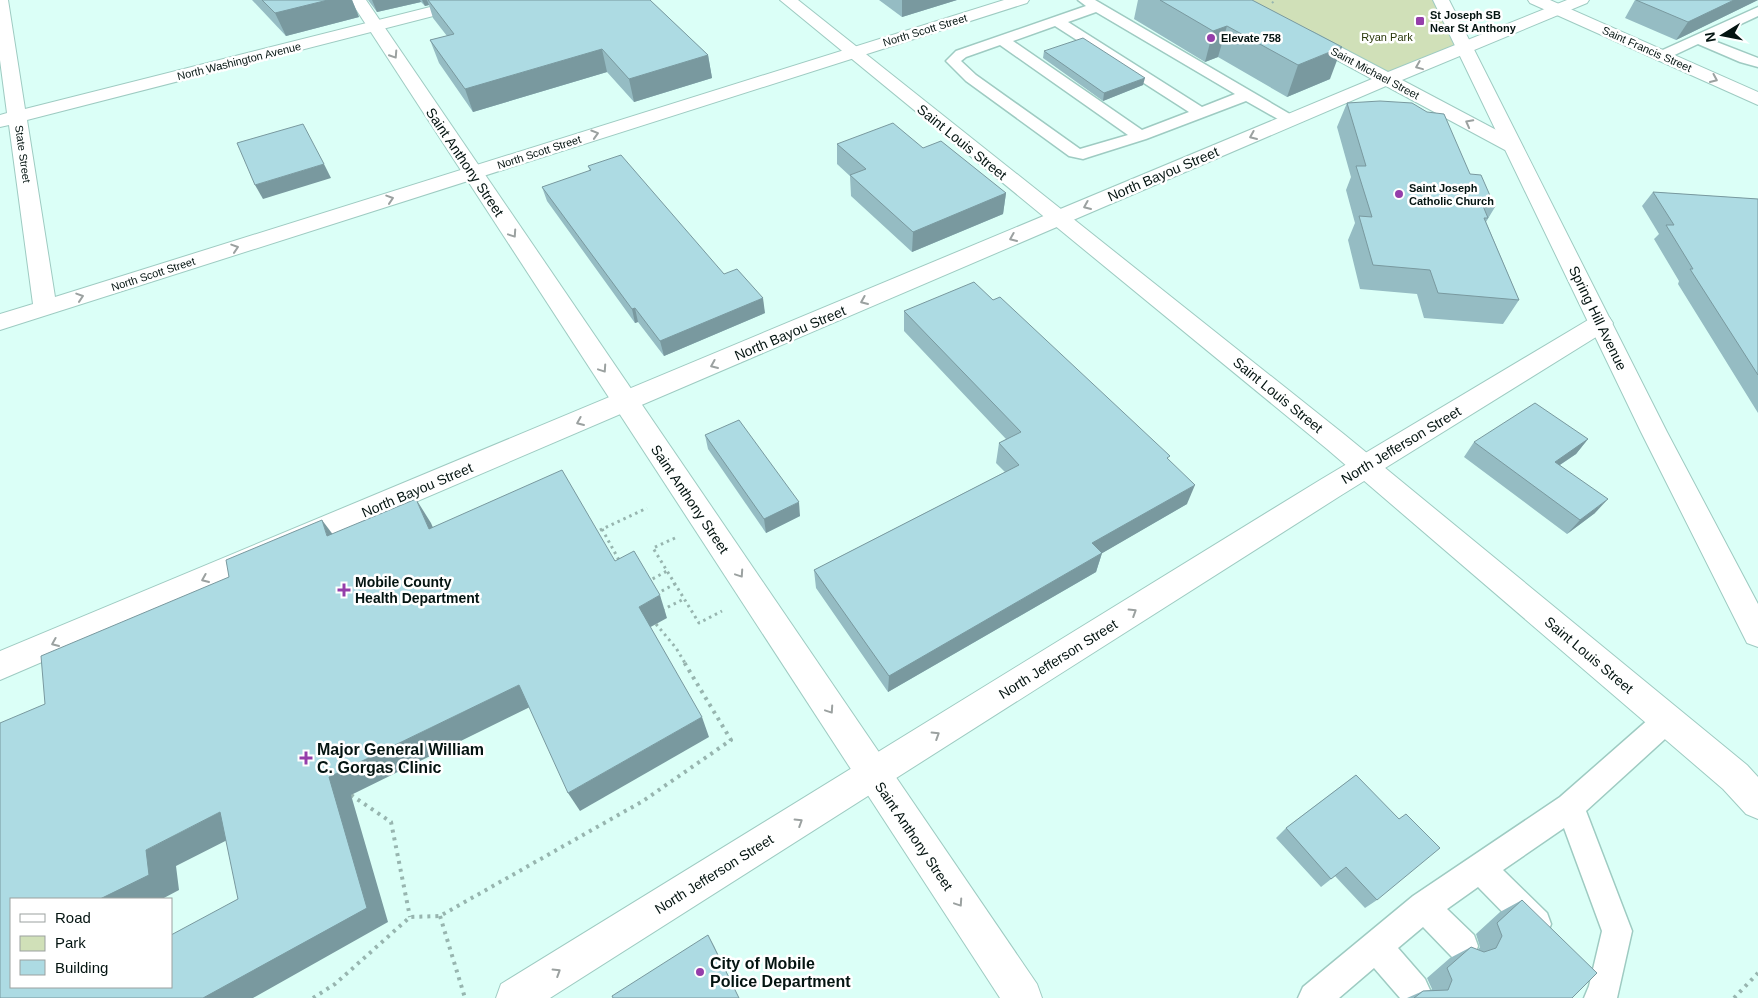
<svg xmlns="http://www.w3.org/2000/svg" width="1758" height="998" viewBox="0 0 1758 998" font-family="Helvetica,sans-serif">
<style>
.green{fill:#d0e0b8}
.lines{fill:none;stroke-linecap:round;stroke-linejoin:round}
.lane-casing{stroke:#9ecbc2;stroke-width:3}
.street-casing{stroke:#9ecbc2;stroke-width:2}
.secondary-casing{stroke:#9ecbc2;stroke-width:2}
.path-far2{stroke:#97b5af;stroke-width:2;stroke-dasharray:2 2.5;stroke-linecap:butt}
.path-far1{stroke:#97b5af;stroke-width:3;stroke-dasharray:2.5 4;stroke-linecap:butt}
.path{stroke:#97b5af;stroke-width:4;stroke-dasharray:3 5;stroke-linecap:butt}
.lane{fill:#fff;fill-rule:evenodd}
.street{fill:#fff;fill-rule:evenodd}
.secondary{fill:#fff;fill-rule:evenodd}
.wall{fill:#95bcc3}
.shaded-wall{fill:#79999f}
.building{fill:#addbe3;stroke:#79999f;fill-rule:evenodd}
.oneway{stroke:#9ba1a0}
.poi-dot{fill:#953eaa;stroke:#fff;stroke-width:2}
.labels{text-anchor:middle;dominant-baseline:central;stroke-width:5;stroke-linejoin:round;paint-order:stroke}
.far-poi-label{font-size:11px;font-weight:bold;fill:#041411;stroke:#fff;text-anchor:start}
.far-street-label{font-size:11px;fill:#041411;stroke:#fff}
.far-park-label{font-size:11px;fill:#29370a;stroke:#fff}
.street-label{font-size:14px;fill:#041411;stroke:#fff}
.poi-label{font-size:14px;font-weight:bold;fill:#041411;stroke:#fff;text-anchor:start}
.near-poi-label{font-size:16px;font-weight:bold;fill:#041411;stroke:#fff;text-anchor:start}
</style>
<rect width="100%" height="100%" fill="#dbfff7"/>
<path class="green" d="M1238 0H1441L1464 48 1387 79Z"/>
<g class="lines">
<defs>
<g id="lane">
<path d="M1078 0H1095L1295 117 1298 120 1295 123H1285L1246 101 1146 139 1089 157 1083 159 1069 156 966 81 946 61 956 51 1086 6ZM1096 12 1235 94 1202 107 1068 22ZM1055 26 1189 112 1142 130 1013 41ZM1000 45 1128 135 1080 149 976 75 961 61 966 57Z"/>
<path d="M1758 7V16L1709 39 1758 58V67L1740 62 1698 44 1666 59H1656L1654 56 1656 53Z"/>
<path d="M1667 708 1676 711 1680 720 1676 729 1586 811 1632 931 1617 998H1584L1589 986 1602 931 1564 828 1503 870 1547 913 1551 924 1547 935 1536 939 1525 935 1478 887 1447 909 1474 935 1478 946 1474 957 1463 961 1452 957 1423 927 1398 948 1425 979 1430 990 1426 998H1400L1374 968 1339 998H1298L1303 987 1413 896 1560 797 1658 711Z"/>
</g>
<g id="street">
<path d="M0 0H8L25 109 458 0H486L484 3 27 120 55 297 1004 0H1029L1027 3 0 330V314L33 304 9 125 0 127V115L7 113 0 60Z"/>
<path d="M1567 0H1589L1587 3 1402 80 1519 142 1522 146 1519 150 1512 152 1505 150 1386 86 0 680V651L1372 79 1300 40 1297 36 1300 32 1306 31 1312 32 1388 72Z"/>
<path d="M1601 315 1609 317 1613 323 1609 329 1340 496 550 998H496L501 984 1320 480 1593 317Z"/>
</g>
<g id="secondary">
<path d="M350 0H366L1037 984 1042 998H1000Z"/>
<path d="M780 0H798L1345 435 1747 765 1758 777V819L1746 814 1723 789 1327 449Z"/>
<path d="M1433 0H1449L1667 432 1758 604V647L1747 643 1641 432Z"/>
<path d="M1528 0H1550L1758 92V105L1530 3Z"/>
</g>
</defs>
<use href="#lane" class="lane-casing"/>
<use href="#street" class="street-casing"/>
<use href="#secondary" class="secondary-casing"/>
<path class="path-far2" d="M1272 3 1275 0"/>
<g class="path-far1">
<path d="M602 529 620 562"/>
<path d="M594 533 647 508"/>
<path d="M675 538 653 548 699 623 722 611"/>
<path d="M647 582 667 571"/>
<path d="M656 594 675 584"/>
<path d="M662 610 684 599"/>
<path d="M656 624 676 648 685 663"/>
</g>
<g class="path">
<path d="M351 795 391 822 410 917"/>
<path d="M440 916 465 998"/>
<path d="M313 998 335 984 410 917 440 916 643 801 731 740 684 662"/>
<path d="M1734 998 1758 973"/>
</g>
<use href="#lane" class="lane"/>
<use href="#street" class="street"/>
<use href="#secondary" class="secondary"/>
</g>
<g class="wall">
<path d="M252 0H352L359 17 286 36Z"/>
<path d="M368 0H650L708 55 712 78 634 102 607 72 473 112 439 63 430 40 447 36 433 18 429 5 425 6 421 2 377 12Z"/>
<path d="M879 0H957L902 17Z"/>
<path d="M1138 0H1252L1330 79 1287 97 1218 57 1205 62 1134 19Z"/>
<path d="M1635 0H1758L1676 40 1625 18Z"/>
<path d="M1044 51 1143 85 1103 101 1043 58Z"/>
<path d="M1347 103 1495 207 1486 222 1519 300 1503 324 1424 318 1417 294 1360 289 1348 240 1355 223 1346 190 1351 177 1337 127Z"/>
<path d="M837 144 923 148 1006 193 1003 214 912 252 851 196 850 176 837 164Z"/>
<path d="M588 166 724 274 765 313 664 356 638 322 635 323 547 201 542 187 590 171Z"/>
<path d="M1653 192 1758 199V413L1678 284 1679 281 1654 239 1659 234 1642 206Z"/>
<path d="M993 300 1169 460 1187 504 1102 553 1096 572 888 692 816 588 814 570 1005 472 996 463 999 443 1006 439 904 331V311Z"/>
<path d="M705 435 800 516 766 533 708 449Z"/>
<path d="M1588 439 1576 454 1560 465 1595 513 1567 534 1464 457 1474 442Z"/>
<path d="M1356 775 1377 900 1365 908 1335 876 1321 887 1276 838 1286 828Z"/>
<path d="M1522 900 1572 998H1407L1423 991 1431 990 1432 989 1427 978 1450 958 1471 947 1478 950 1480 947 1476 934 1500 912Z"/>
</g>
<g class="shaded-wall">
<path d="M328 0H352L359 17 286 36 275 13Z"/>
<path d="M372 0H420L421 2 377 12Z"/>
<path d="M422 0H427L429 5 425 6Z"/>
<path d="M902 0H957L902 17Z"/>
<path d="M1734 0H1758L1676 40 1688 22Z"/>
<path d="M1227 26 1218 57 1205 62 1213 31Z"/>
<path d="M1342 47 1330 79 1287 97 1298 65Z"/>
<path d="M602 49 607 72 473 112 465 89Z"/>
<path d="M708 55 712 78 634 102 629 79Z"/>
<path d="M1145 78 1143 85 1103 101 1104 93Z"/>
<path d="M324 164 331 178 263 199 255 185Z"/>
<path d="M1006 193 1003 214 912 252 913 232Z"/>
<path d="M763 298 765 313 664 356 660 341Z"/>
<path d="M635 308 638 322 635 323 632 309Z"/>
<path d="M1588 439 1576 454 1543 476 1555 462Z"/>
<path d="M1195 485 1187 504 1087 562 1092 543Z"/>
<path d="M416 499 431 523 444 553 429 529Z"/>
<path d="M1608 499 1595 513 1567 534 1580 520Z"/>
<path d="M799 502 800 516 766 533 764 519Z"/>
<path d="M322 520 340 544 327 536Z"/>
<path d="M1102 553 1096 572 888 692 889 676Z"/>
<path d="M660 595 667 618 647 629 639 607Z"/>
<path d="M519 685 532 706 351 795 388 922 253 998H203L329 777Z"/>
<path d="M702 717 709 737 580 811 568 793Z"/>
<path d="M220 812 247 830 176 866 179 890 162 899H100L146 850Z"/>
<path d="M708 935 714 946 739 998Z"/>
</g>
<g class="building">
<path d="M262 0H328L275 13Z"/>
<path d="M428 0H650L708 55 629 79 602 49 465 89 430 40 454 34Z"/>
<path d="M1160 0H1252L1342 47 1298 65 1227 26 1213 31Z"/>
<path d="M1636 0H1734L1688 22Z"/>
<path d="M1083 38 1145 78 1104 93 1044 51Z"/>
<path d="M1380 101 1412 103 1427 112 1444 114 1470 174 1481 175 1495 207 1483 206 1488 218H1484L1519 300 1438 293 1430 270 1373 265 1359 216 1372 217 1356 166H1366L1347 103Z"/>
<path d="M893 123 923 148 941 141 1006 193 913 232 850 175 866 169 837 144Z"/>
<path d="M303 124 324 164 255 185 237 143Z"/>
<path d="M621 155 724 274 737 269 763 298 660 341 635 308 632 309 542 187 591 170 588 166Z"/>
<path d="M1653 192 1758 199V375L1690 269H1693L1666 225H1674Z"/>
<path d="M974 282 993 300 1000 297 1170 456 1167 458 1195 485 1092 543 1102 553 889 676 814 570 1019 465 999 443 1021 432 904 311Z"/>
<path d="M1535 403 1588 439 1555 462 1608 499 1580 520 1474 442Z"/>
<path d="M739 420 799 502 764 519 705 435Z"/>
<path d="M562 470 615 561 634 551 660 595 639 607 702 717 568 793 519 685 329 777 367 908 203 998H0V723L45 704 41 656 229 577 226 560 322 520 327 536 416 499 429 529ZM220 812 238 899 171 935V987H11V899H100L149 875 146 850Z"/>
<path d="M1356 775 1399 819 1406 814 1440 848 1377 900 1346 867 1331 879 1286 828Z"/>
<path d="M1522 900 1597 973 1572 998H1414L1423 991 1448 990 1452 980 1447 968 1471 947 1484 952 1496 948 1502 936 1497 923Z"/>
<path d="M708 935 739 998H613L612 996Z"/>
</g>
<defs><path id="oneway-chevron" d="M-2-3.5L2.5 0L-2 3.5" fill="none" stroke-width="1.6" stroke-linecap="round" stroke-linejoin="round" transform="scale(1.25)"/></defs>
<g class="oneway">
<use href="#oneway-chevron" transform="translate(394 55) rotate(57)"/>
<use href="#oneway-chevron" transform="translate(1419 66) rotate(158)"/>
<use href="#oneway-chevron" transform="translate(1714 79) rotate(24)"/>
<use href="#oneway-chevron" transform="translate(1469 123) rotate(-152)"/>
<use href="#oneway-chevron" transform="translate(595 134) rotate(-17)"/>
<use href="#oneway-chevron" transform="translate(1253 136) rotate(157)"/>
<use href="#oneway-chevron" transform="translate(390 199) rotate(-18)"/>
<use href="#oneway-chevron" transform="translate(1087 206) rotate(157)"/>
<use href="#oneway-chevron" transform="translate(513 234) rotate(56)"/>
<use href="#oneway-chevron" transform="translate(1013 238) rotate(157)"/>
<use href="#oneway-chevron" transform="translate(235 248) rotate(-18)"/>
<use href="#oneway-chevron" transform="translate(80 297) rotate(-18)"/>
<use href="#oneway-chevron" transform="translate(864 301) rotate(157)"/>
<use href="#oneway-chevron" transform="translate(714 365) rotate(157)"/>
<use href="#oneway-chevron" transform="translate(603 369) rotate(56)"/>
<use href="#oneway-chevron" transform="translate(580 422) rotate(157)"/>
<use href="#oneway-chevron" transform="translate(740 574) rotate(56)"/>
<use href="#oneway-chevron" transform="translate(205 579) rotate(157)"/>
<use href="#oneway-chevron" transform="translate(1133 612) rotate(-32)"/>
<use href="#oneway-chevron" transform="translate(55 643) rotate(157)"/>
<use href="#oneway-chevron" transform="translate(830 710) rotate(56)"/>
<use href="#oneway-chevron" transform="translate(936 735) rotate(-32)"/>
<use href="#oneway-chevron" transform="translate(799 822) rotate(-32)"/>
<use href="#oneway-chevron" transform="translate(959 903) rotate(56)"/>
<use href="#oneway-chevron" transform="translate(557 972) rotate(-32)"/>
</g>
<g class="poi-dot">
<rect x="1415" y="16" width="10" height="10" rx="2.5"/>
<circle cx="1211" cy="38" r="5"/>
<circle cx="1399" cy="194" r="5"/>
<path d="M341.5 582.5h5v5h5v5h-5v5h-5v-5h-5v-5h5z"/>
<path d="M303.5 750.5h5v5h5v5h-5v5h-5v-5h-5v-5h5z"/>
<circle cx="700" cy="972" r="5"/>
</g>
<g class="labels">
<g class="far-poi-label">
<text x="1430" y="15">St Joseph SB<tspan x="1430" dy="13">Near St Anthony</tspan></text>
<text x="1221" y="38">Elevate 758</text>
<text x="1409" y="188">Saint Joseph<tspan x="1409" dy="13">Catholic Church</tspan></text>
</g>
<g class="far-street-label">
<text transform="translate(925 30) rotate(-17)">North Scott Street</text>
<text transform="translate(1647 49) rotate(24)">Saint Francis Street</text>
<text transform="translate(239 61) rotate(-14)">North Washington Avenue</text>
<text transform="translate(1375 73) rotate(28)">Saint Michael Street</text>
<text transform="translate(539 152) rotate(-18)">North Scott Street</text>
<text transform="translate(23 154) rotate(82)">State Street</text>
<text transform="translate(153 274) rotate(-18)">North Scott Street</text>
</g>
<g class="far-park-label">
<text x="1387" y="37">Ryan Park</text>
</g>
<g class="street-label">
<text transform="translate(962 142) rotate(39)">Saint Louis Street</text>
<text transform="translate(465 162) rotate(56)">Saint Anthony Street</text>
<text transform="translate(1163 174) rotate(-23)">North Bayou Street</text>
<text transform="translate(1598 318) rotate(64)">Spring Hill Avenue</text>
<text transform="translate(790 333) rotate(-23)">North Bayou Street</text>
<text transform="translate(1278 395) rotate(39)">Saint Louis Street</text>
<text transform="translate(1401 445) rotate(-31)">North Jefferson Street</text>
<text transform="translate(417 490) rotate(-23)">North Bayou Street</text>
<text transform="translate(690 499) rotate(56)">Saint Anthony Street</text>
<text transform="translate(1589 655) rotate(40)">Saint Louis Street</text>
<text transform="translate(1058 659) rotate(-32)">North Jefferson Street</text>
<text transform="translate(914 836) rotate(56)">Saint Anthony Street</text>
<text transform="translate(714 874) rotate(-32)">North Jefferson Street</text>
</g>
<g class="poi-label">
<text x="355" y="582">Mobile County<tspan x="355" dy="16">Health Department</tspan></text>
</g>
<g class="near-poi-label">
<text x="317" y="749">Major General William<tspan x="317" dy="18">C. Gorgas Clinic</tspan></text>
<text x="710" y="963">City of Mobile<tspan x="710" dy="18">Police Department</tspan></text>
</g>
</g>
<rect x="10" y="898" width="162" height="90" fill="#ffffff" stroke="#9ba1a0"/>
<rect x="20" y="914" width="25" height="8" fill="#ffffff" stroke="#9ba1a0"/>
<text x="55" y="923" font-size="15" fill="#041411">Road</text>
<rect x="20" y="936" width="25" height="15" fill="#d0e0b8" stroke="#9ba1a0"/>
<text x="55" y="948" font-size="15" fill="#041411">Park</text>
<rect x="20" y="960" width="25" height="15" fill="#addbe3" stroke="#9ba1a0"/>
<text x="55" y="973" font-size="15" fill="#041411">Building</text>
<g transform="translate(1723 35) rotate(260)" stroke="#ffffff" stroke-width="4" paint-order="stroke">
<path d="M0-4L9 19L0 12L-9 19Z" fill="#041411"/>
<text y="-8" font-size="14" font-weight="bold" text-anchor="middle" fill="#041411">N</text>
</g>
</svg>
